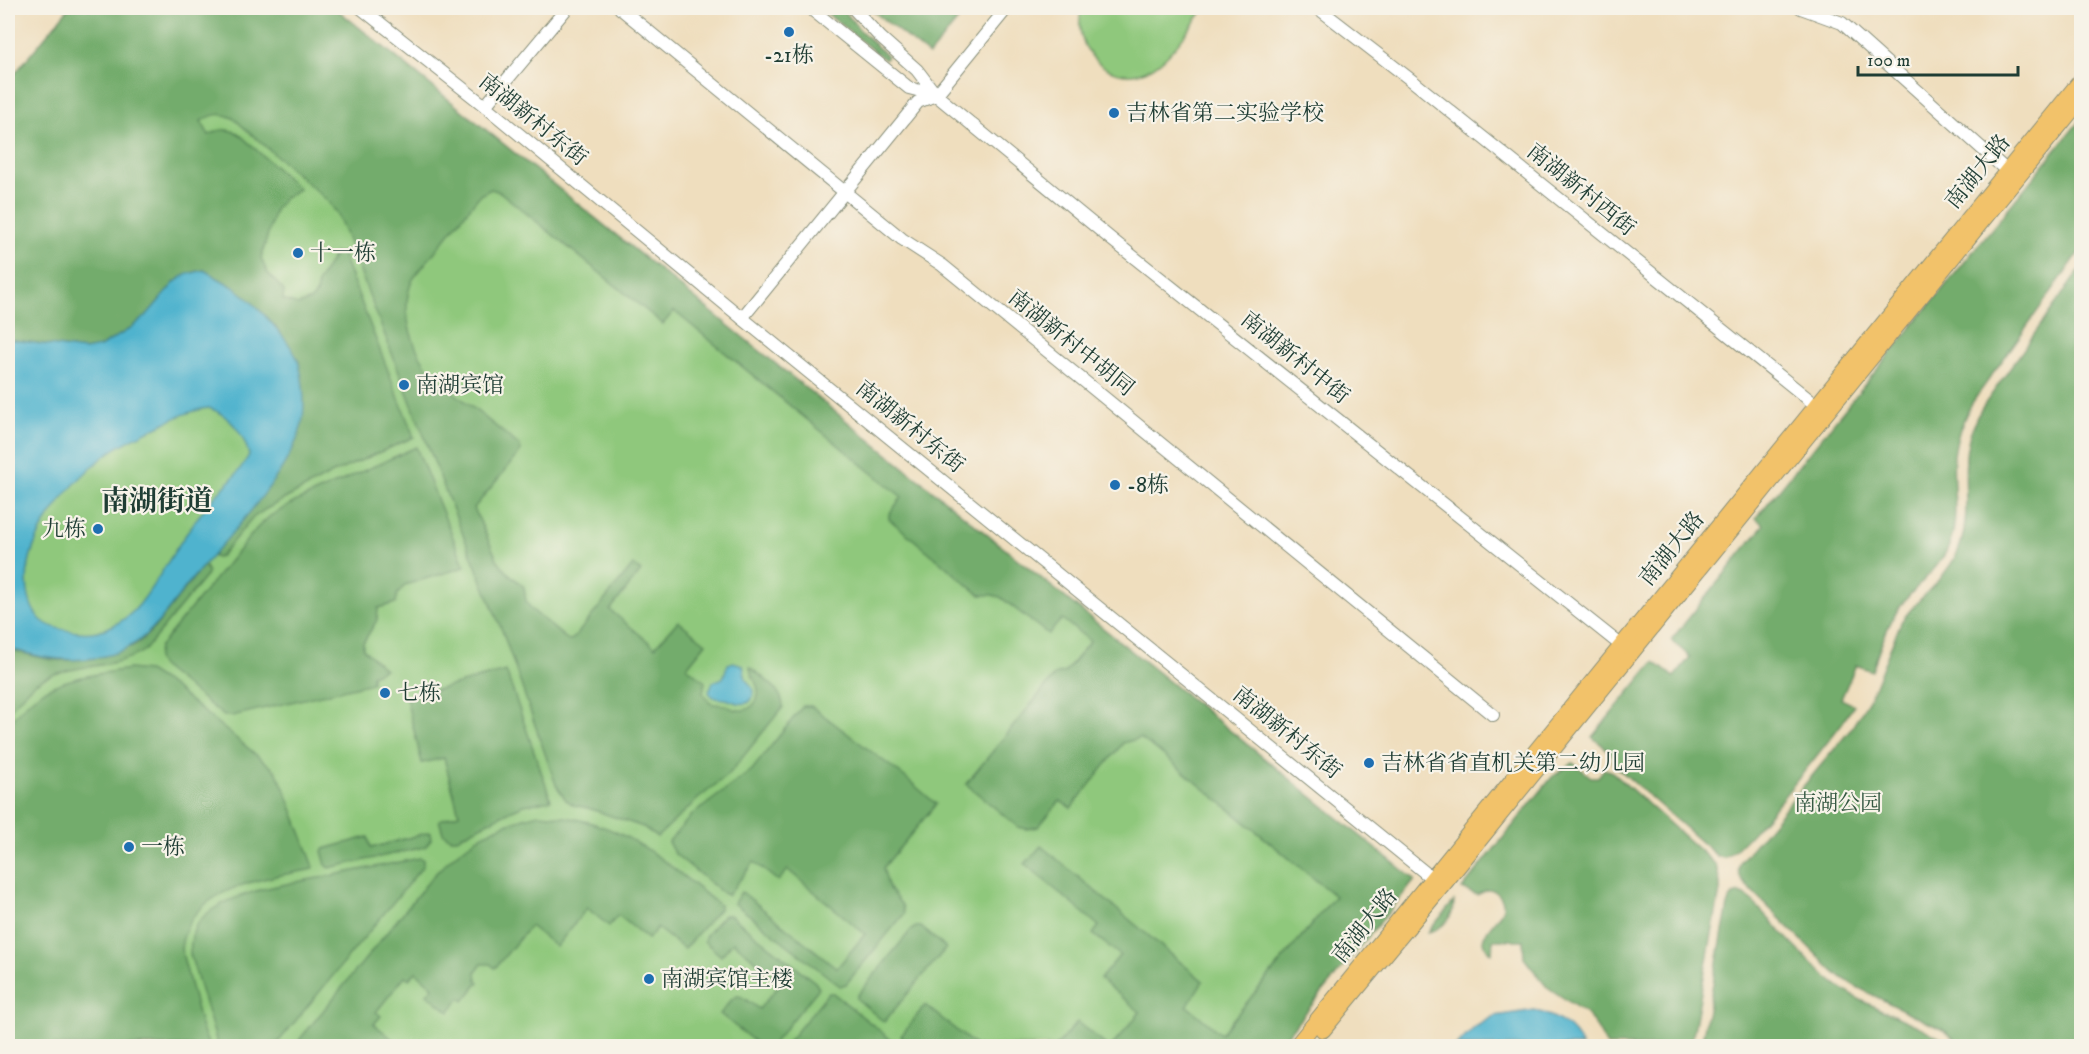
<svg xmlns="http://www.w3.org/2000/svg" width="2089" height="1054" viewBox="0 0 2089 1054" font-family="'IM FELL DW Pica','Noto Serif SC',serif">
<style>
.green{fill:#8fc87c;stroke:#578258;stroke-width:1.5}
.forest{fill:#73ac6c;stroke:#497450;stroke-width:1.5}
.water{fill:#4fb3ce;stroke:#377881;stroke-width:1.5;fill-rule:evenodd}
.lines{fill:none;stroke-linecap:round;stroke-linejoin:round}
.minor-casing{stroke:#878e79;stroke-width:14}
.major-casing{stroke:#878e79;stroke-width:17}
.minor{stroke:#fff;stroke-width:12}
.major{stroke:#f2c26a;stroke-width:15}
.poi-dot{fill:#1f6fb2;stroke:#f7f3e8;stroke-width:2}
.labels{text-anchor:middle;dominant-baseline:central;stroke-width:4.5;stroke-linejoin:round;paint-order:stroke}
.poi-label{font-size:22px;fill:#1f3d34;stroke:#f7f3e8;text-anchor:start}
.street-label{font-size:22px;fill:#1f3d34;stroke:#f7f3e8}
.park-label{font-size:22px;fill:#355942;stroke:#f7f3e8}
.district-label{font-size:28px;font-weight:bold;fill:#1f3d34;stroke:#f7f3e8}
</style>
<rect width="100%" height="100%" fill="#f7f3e8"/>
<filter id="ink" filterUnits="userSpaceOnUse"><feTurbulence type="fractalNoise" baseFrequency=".0167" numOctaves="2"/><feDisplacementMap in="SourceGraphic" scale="12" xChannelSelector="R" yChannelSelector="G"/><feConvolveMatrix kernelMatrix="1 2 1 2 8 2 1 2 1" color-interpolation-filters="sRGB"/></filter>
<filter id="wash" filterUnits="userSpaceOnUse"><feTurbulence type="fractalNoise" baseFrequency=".008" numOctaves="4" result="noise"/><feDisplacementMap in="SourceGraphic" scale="24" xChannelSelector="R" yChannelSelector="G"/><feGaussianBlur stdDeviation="1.35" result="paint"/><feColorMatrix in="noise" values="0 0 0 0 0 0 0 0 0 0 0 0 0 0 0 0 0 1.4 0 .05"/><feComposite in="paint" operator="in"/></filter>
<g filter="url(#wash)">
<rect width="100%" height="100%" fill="#efdebe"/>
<g class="green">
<path d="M69 8H335L1375 848 1211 1046H8V82Z"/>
<path d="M1082 8H1205C1191 25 1173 55 1153 67 1113 91 1069 50 1082 8Z"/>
</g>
<g class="forest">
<path d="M69 8H335L1415 880 1278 1046H1112L1140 1012 1100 979 1120 955 1093 934 1099 926 1025 864 1041 846 1203 981 1187 1006 1221 1034 1335 896 1157 750 1140 738 1123 743 1071 808 1060 801 1038 827 1027 829 1018 827 966 784 1055 675 1065 672 1090 641 1062 619 1048 634 1000 597 992 595H980L889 519V514L902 497 674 311 663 324 500 192 491 189 480 195 413 279C398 311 413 353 436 378L520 446 521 451 474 508 497 559 506 571 524 587 526 601 531 609 569 641 574 638 633 565 641 571 610 610 655 647 678 621 706 643 687 667 705 682 703 693 710 703C715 705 719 704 724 705 729 706 732 710 738 710 749 712 760 702 758 690 757 681 750 677 750 667 763 679 783 689 783 707L730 773 699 798 657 837 643 827 591 809 574 805 566 800 556 785 503 633 449 500 338 215 329 202 233 118C219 112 214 114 201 121L209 135C220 128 226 129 238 133L299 189 284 198 275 210 261 258 267 272 284 291 283 300 298 305 311 300 316 294 318 282 335 253H342L414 437 333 473 266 509 251 519 221 556 216 558 212 556 257 502 294 447 299 362 276 327 236 289 203 270 187 274 175 282 146 316 128 330 100 347 84 350 14 340H8V82Z"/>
<path d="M820 8H842L860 30 887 56 886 59H884Z"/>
<path d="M872 8H968L929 55 870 9Z"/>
<path d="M2081 119V250L1972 403C1963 419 1956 437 1954 455 1951 484 1960 515 1950 543 1941 568 1918 583 1902 604 1887 624 1880 648 1872 671L1856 665 1841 699 1854 705 1843 722C1826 744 1742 853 1723 858L1717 856 1613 764C1614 751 1601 745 1592 737L1654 662 1674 677 1690 657 1671 640 1764 525 1756 518Z"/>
<path d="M2081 268V1046H1963L1945 1031 1855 986 1835 973 1744 883C1737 876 1737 869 1741 861L1851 729 1870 698 1901 622C1919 596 1949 577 1960 546 1976 499 1951 456 1982 408Z"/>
<path d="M416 447 465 567 405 585 397 595 396 603 378 608 377 620 363 643V649L385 669 372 675V683L232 716H224L160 665 157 659 159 647 257 528 270 516 295 502Z"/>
<path d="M204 565 208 572 206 576 145 650C114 671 70 662 37 682 26 689 17 702 8 712V648C23 653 40 659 57 660 72 661 126 651 138 643 159 627 185 587 204 565Z"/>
<path d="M129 669 148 671 172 686 276 771 285 790 314 867 309 870C261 879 187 888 181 949L202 1029 209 1046H8V724C17 714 26 702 38 694 64 677 99 674 129 669Z"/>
<path d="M506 671 551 800 524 805 510 811 457 838H450L443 833 439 820 459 814 444 758 422 763 406 698Z"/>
<path d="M803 706H811L905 777 936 804 883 868 889 889 902 905 904 914 846 984 840 986 734 903 741 892 743 893 837 968 865 934 788 870 778 881 754 862 728 895 724 894 674 853 668 842 692 815 752 770Z"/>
<path d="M1573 763 1591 777H1598L1604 769 1611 771 1716 865 1720 883V891L1691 1046H1607L1594 1023 1585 1013 1546 986 1524 958 1523 940H1493L1492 953 1489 952 1483 942C1483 924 1521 909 1493 890H1487L1477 895 1462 889 1552 777Z"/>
<path d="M539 814C622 819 658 856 719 905V909L684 949 657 928 648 939 618 915 609 926 587 908 556 947 530 926 495 968 490 964H482L476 972 477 980 479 982 464 1001 460 998 449 1012 427 994 433 987 416 972 409 979 405 976 376 1012 381 1016 374 1024 396 1042 392 1046H297L300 1039 433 876C465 842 493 825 539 814Z"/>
<path d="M430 832 431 839 425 847 329 868 326 865 322 851 324 849 368 837 371 848Z"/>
<path d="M420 858 423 859V866L275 1046H218L190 954C191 943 191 932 198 923 220 892 293 883 329 876 359 870 390 864 420 858Z"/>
<path d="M1740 893 1747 896C1778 927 1813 971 1850 994 1883 1014 1921 1023 1952 1046H1701L1729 900 1733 895Z"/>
<path d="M1454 901C1454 917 1443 929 1428 932Z"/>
<path d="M724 915H730L815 982 819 988 771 1046H760L720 1014C739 990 735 992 759 1009L782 982 733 942 721 956 704 941 706 935Z"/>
<path d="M916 927H921L946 948 884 1022 857 999V996L911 930Z"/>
<path d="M828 993H833L899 1046H785Z"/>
<path d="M925 1005 976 1046H914L901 1036Z"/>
<path d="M1077 1022 1107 1046H1056Z"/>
</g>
<g class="water">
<path d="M204 270C214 276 225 282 235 288 252 300 295 345 299 364 304 383 306 409 301 428 286 478 227 538 192 579 172 603 153 637 123 650 86 666 44 660 8 648V340H14L84 350 100 347 128 330 146 316 175 282 187 274ZM209 408C230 415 244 434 249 455 238 476 221 489 206 507 199 515 193 524 187 533 171 555 156 584 139 605 125 622 101 635 79 632 50 629 33 623 28 592 20 541 69 484 106 455 121 443 141 435 158 426 175 418 191 410 209 408Z"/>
<path d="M733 662 743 665C744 669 744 674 746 679 748 683 752 685 753 691 754 708 739 704 729 700 721 697 714 701 709 692L713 682 723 678 728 664Z"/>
<path d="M1535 1010C1556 1017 1573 1025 1582 1046H1456L1475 1027 1494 1016Z"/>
</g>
</g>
<g filter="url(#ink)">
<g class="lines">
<defs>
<g id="minor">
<path d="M361 8 485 106 742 318 1433 879"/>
<path d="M620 8 902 239 942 265 1493 715"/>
<path d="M810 8 909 88 936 95"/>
<path d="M853 8 881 38 917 70 936 95 1111 239 1627 650"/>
<path d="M1318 8 1415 83 1817 406"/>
<path d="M1801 8 1842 23 2007 171"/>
<path d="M485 106 567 8"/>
<path d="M742 318 918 102 936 95 1007 8"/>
</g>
<g id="major">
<path d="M1323 1030 1447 880 2082 98"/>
<path d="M1296 1046 2082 79"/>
</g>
</defs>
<use href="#minor" class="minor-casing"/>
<use href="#major" class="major-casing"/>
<use href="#minor" class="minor"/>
<use href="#major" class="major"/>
</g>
</g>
<g class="poi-dot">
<circle cx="789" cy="32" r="6"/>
<circle cx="1114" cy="113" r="6"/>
<circle cx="298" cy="253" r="6"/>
<circle cx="404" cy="385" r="6"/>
<circle cx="1115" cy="485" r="6"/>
<circle cx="98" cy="529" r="6"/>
<circle cx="385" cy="693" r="6"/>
<circle cx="1369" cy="763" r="6"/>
<circle cx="129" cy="847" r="6"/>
<circle cx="649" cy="979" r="6"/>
</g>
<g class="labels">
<g class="poi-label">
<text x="789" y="55" text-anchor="middle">-21栋</text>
<text x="1126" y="113">吉林省第二实验学校</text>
<text x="310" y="253">十一栋</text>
<text x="416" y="385">南湖宾馆</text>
<text x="1127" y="485">-8栋</text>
<text x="86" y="529" text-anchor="end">九栋</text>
<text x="397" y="693">七栋</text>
<text x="1381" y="763">吉林省省直机关第二幼儿园</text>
<text x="141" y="847">一栋</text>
<text x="661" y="979">南湖宾馆主楼</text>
</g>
<g class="street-label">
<text transform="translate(533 120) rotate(39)">南湖新村东街</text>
<text transform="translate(1978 172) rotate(-51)">南湖大路</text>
<text transform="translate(1581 190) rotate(39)">南湖新村西街</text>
<text transform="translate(1071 343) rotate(39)">南湖新村中胡同</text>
<text transform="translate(1295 358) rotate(39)">南湖新村中街</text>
<text transform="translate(910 427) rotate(39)">南湖新村东街</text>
<text transform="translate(1672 549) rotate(-51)">南湖大路</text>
<text transform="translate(1287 733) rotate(39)">南湖新村东街</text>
<text transform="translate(1365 926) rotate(-51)">南湖大路</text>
</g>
<g class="park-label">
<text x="1838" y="803">南湖公园</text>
</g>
<g class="district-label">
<text x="157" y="501">南湖街道</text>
</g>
</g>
<rect width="2089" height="1054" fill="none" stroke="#f7f3e8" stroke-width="30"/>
<path d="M1858 66v9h160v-9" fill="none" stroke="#1f3d34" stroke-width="3"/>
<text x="1867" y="66" font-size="18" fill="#1f3d34" stroke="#f7f3e8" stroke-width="4.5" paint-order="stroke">100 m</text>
</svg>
